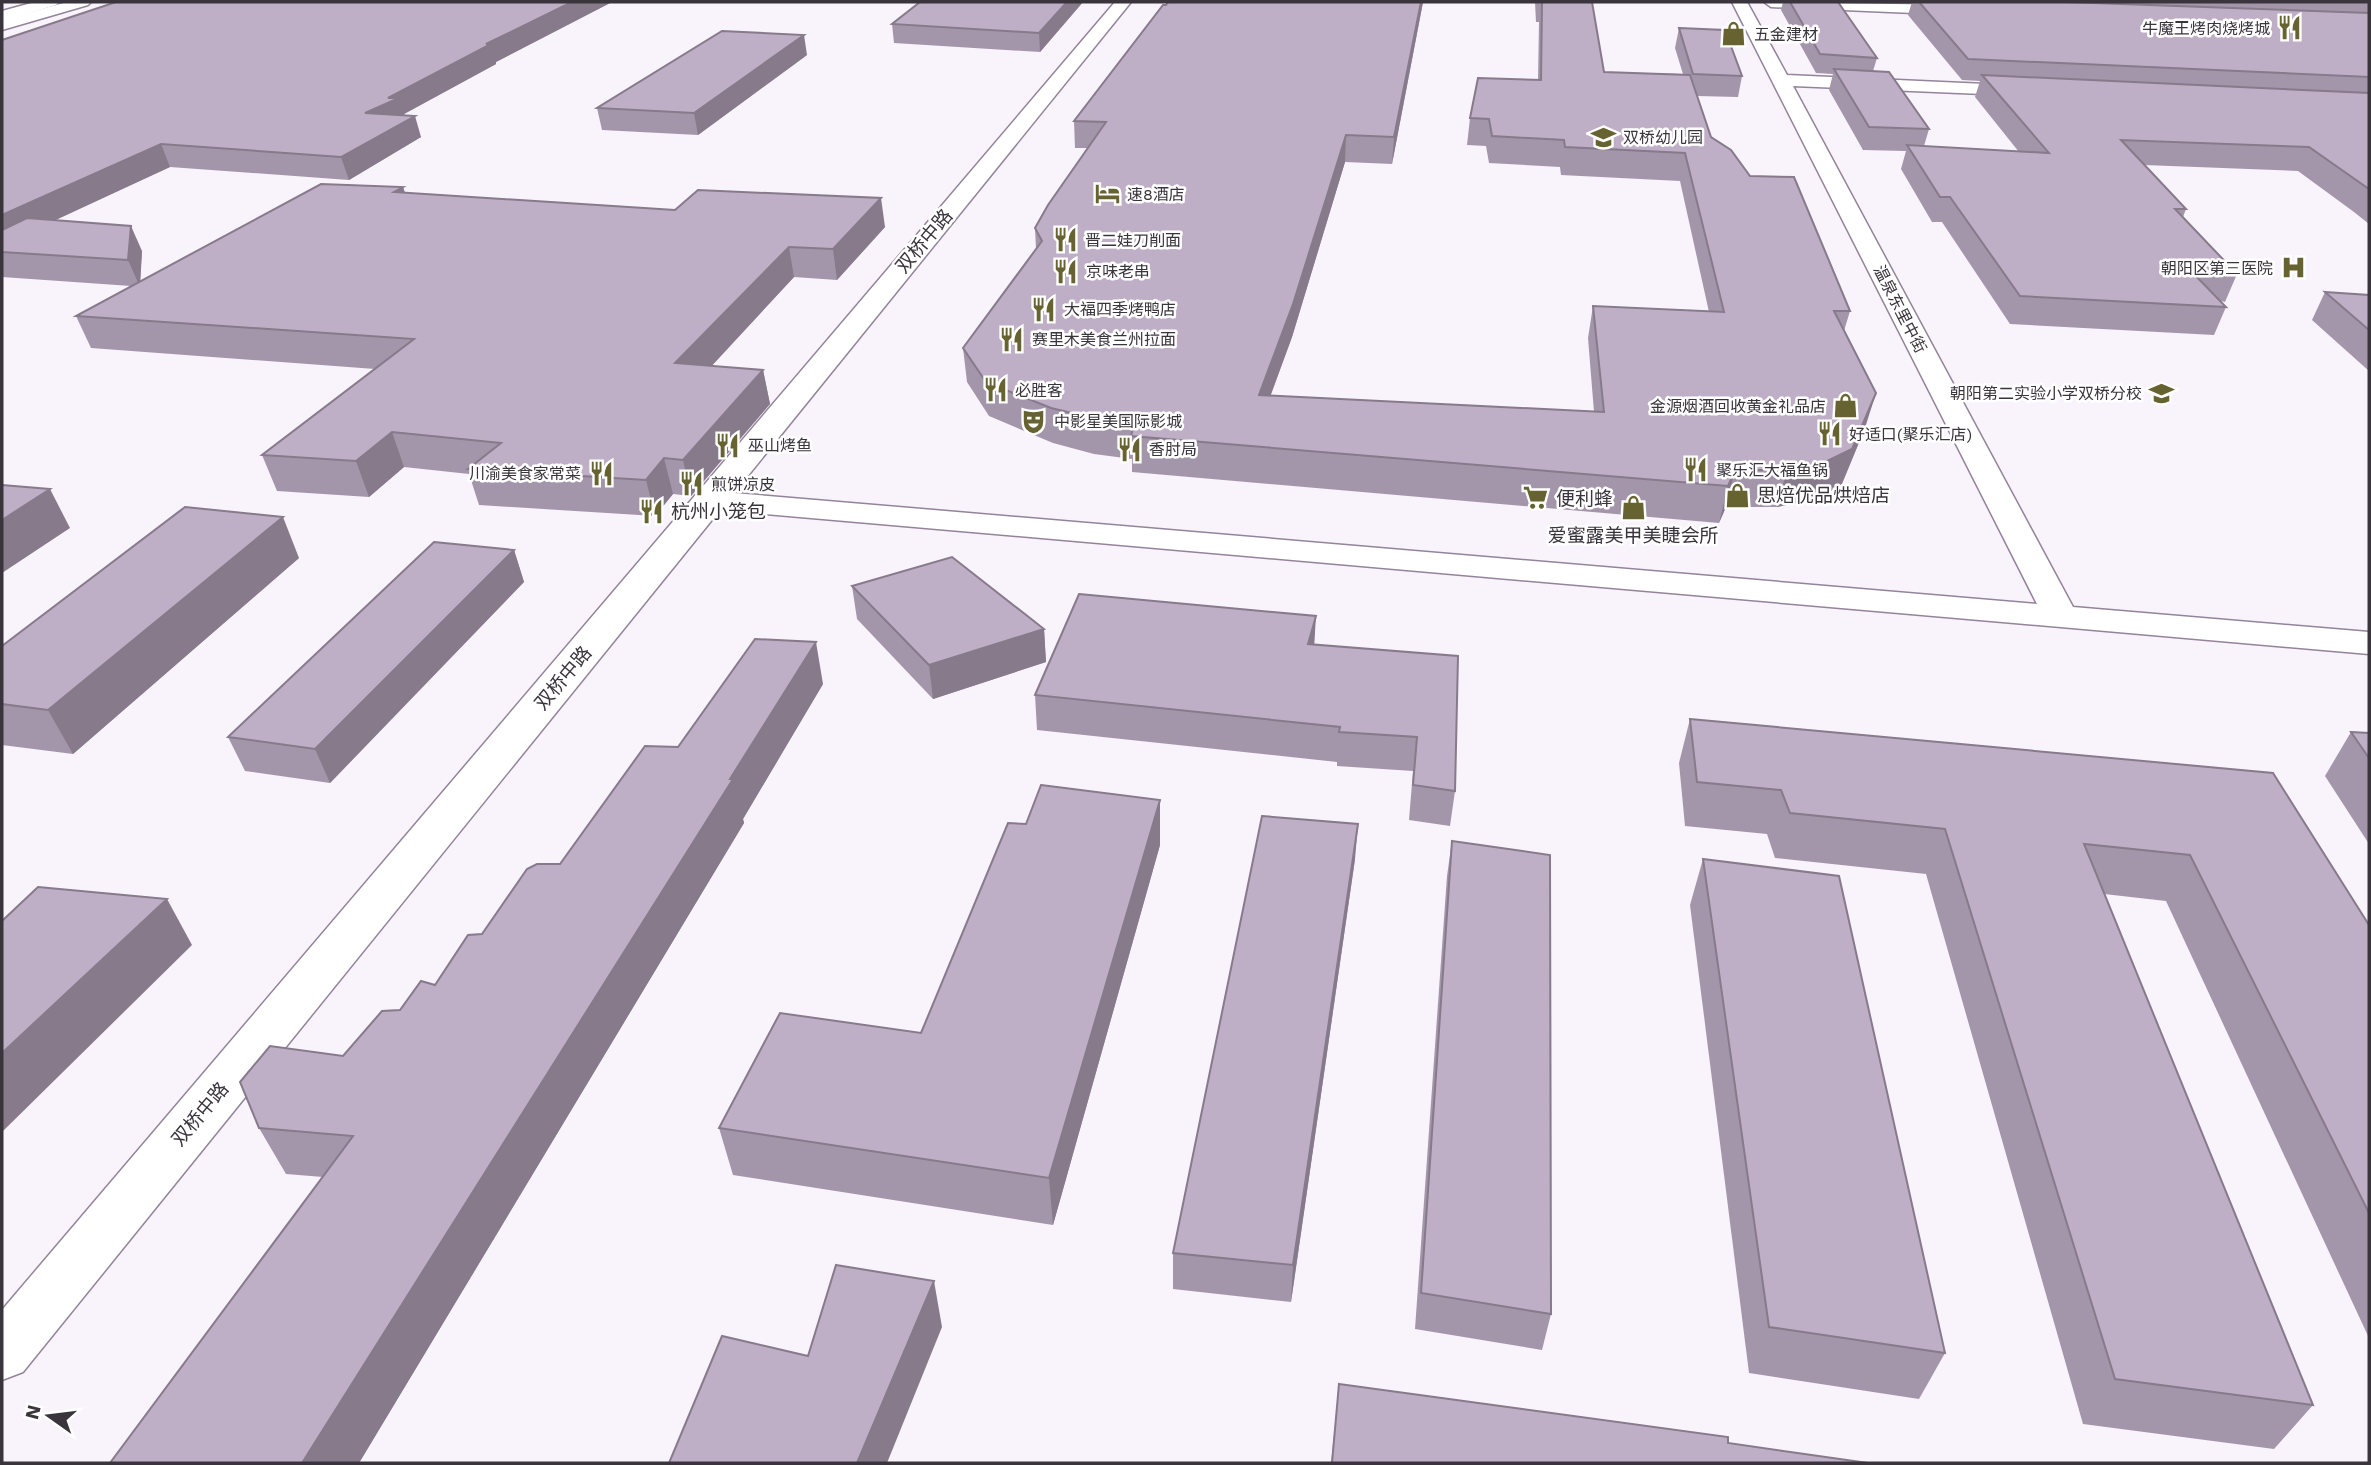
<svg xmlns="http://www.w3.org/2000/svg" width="2371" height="1465" viewBox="0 0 2371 1465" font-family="'Work Sans','Noto Sans SC',sans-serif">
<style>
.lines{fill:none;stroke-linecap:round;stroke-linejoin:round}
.minor-casing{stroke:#93849a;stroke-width:3}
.major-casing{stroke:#93849a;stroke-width:3}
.highway-casing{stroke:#93849a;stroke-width:3}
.minor{fill:#fff;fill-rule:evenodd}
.major{fill:#fff;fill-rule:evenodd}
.highway{fill:#fff;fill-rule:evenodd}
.wall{fill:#a496aa}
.shaded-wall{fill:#867a8b}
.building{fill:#bfafc6;stroke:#867a8b;stroke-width:2}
.labels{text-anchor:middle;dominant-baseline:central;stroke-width:5;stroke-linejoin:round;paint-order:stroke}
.far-poi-label{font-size:16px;fill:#3a343d;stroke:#fff;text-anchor:start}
.far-street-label{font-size:16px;fill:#3a343d;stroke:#fff}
.street-label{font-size:19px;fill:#3a343d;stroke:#fff}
.poi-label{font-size:19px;fill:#3a343d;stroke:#fff;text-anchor:start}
</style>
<rect width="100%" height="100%" fill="#f9f3fc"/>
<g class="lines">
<defs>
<g id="minor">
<path d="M1115 2H1131L734 493 2037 604 1732 2H1747L1787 75 2030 86 2039 91 2030 96 1793 86 2073 607 2369 632V654L720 510 23 1372 2 1380V1310Z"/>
<path d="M1764 2 1961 5 1969 10 1961 15 1771 7Z"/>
</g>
<path id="major" d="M67 2H91L88 5 2 30V20Z"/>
<path id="highway" d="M35 2H59L56 5 2 21V11Z"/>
</defs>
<use href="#minor" class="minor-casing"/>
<use href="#major" class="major-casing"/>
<use href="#highway" class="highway-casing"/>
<use href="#minor" class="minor"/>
<use href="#major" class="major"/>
<use href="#highway" class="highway"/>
</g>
<g class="wall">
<path d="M116 2H612L496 62V64L404 114 421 137 349 180 170 167 54 220 142 251 140 281 403 187 405 193 885 227 837 280 794 277 711 366 763 370 770 404 691 496 673 494 655 516 479 505 469 474 404 467 369 497 277 491 262 455 375 369 91 348 76 316 131 286 2 277V40Z"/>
<path d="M920 2H1083L1040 52 894 43 892 24Z"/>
<path d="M1423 2 1392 164 1345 162 1292 337 1270 396 1594 412 1588 338 1593 306 1709 312 1680 181 1561 175 1560 167 1489 163 1486 146 1467 145 1470 118 1538 80 1539 22H1536L1535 2H1592L1604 72 1683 74 1675 48 1679 28 1742 76 1738 97 1697 96 1711 137 1850 311 1844 331 1865 428 1841 486 1812 500 1777 507H1726L1719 523 1132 472V459L1094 454 1053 443 989 416 967 382 963 348 1036 249 1035 228 1088 148H1075L1074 121Z"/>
<path d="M1783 2H1838L1877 58 1873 71 1929 129 1924 146 2019 152 1975 97 1980 81 1962 80 1908 15 1912 2H2369V224L2354 212 2298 171 2144 165 2186 209 2183 217 2237 274 2225 302 2221 301 2226 307 2214 335 2010 324 1942 222H1932L1901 169 1906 151 1863 150 1829 90 1833 74 1816 73 1781 10Z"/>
<path d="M807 55 698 135 602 130 597 108Z"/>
<path d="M2325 292 2369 295V371L2312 320Z"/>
<path d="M514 550 524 582 330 783 245 771 228 737Z"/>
<path d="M299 558 73 754 2 745V646Z"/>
<path d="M852 586 1044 629 1046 662 933 699 857 619Z"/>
<path d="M1314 645 1458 656 1455 791 1450 826 1409 820 1413 771 1337 766V762L1037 730 1035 695Z"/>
<path d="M823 684 743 819 744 823 359 1463H111L323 1177 286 1174 259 1128 343 1056 400 1010 435 985 482 934 560 864 678 747Z"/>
<path d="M1690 719 2273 773 2369 925V1338L2166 901 2104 894 2313 1405 2274 1449 2083 1424 1926 874 1775 858 1767 834 1685 826 1679 763Z"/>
<path d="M2351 732 2369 733V844L2325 776Z"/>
<path d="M1452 841 1551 1314 1542 1350 1415 1329 1447 876Z"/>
<path d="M1160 845 1053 1225 733 1175 719 1128 921 1033Z"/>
<path d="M1355 859 1291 1302 1173 1289V1253Z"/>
<path d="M1703 859 1945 1353 1919 1399 1749 1373 1690 905Z"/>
<path d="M1339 1384 1728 1443 1868 1463H1331Z"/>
</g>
<g class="shaded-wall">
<path d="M572 2H612L496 62V64L404 114 405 119 365 113 388 98 486 44Z"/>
<path d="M1067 2H1083L1040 52 1039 33Z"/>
<path d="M1421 2H1423L1392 164 1394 137Z"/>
<path d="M804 35 807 55 698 135 694 113Z"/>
<path d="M415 116 421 137 349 180 341 157Z"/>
<path d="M1346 135 1345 162 1292 337 1258 430 1259 395Z"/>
<path d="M161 144 170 167 2 245V215Z"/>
<path d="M403 187 412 216 394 192Z"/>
<path d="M881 198 885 227 837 280 833 249Z"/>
<path d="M131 226 142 251 140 287 128 260Z"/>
<path d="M789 247 794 277 683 397 675 363Z"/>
<path d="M763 370 770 404 691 496 683 460Z"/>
<path d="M1876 393 1865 428 1841 486 1812 500 1777 507 1787 470Z"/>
<path d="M392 432 404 467 369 497 356 461Z"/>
<path d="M664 458 673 494 655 516 646 480Z"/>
<path d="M1735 470 1726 507 1719 523 1728 486Z"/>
<path d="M50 489 70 528 2 573V520Z"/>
<path d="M283 517 299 558 73 754 48 710Z"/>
<path d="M514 550 524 582 330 783 315 749Z"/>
<path d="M1316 616 1314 649 1308 644Z"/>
<path d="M1044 629 1046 662 933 699 929 665Z"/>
<path d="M816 642 823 684 743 819 744 823 359 1463H302Z"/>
<path d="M1160 800V845L1053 1225 1049 1178Z"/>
<path d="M1358 824 1355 859 1291 1302 1293 1265Z"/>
<path d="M167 899 192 945 2 1132V1053Z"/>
<path d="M934 1281 942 1327 887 1463H857Z"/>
</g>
<g class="building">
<path d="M116 2H572L486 44H491L388 98H399L365 113 415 116 341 157 161 144 2 215V40Z"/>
<path d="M920 2H1067L1039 33 892 24Z"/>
<path d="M1168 2H1421L1394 137 1346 135 1293 304 1259 395 1604 412 1593 306 1724 312 1685 153 1565 147 1564 140 1492 136 1489 119 1470 118 1478 78 1541 80 1542 2H1592L1604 72 1690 75 1711 137 1731 150 1750 176 1794 177 1850 311H1834L1876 393 1852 449 1823 463 1787 470H1735L1728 486 1131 436 1134 424 1093 418 1051 408 986 382 963 348 1042 241 1035 228 1048 205 1106 122 1074 121 1163 5H1166Z"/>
<path d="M1790 2H1838L1877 58 1820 54Z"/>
<path d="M1919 2H2065L2369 13V77L1968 59Z"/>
<path d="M1679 28 1725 30 1742 76 1693 74Z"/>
<path d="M722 31 804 35 694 113 597 108Z"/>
<path d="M1834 69 1889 72 1929 129 1869 127Z"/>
<path d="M1982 75 2369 93V189L2309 147 2121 140 2186 209H2175L2237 274 2192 272 2226 307 2020 296 1950 197H1940L1907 145 2049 153Z"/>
<path d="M321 184 403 187 394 192 675 210 698 190 881 198 833 249 789 247 675 363 763 370 683 460 664 458 646 480 468 469 501 443 392 432 356 461 262 455 414 339 76 316Z"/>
<path d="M27 218 131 226 128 260 2 252V230Z"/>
<path d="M2325 292 2369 295V330Z"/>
<path d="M2 485 50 489 2 520Z"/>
<path d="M185 507 283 517 48 710 2 704V646Z"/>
<path d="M434 542 514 550 315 749 228 737Z"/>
<path d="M952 557 1044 629 929 665 852 586Z"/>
<path d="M1079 594 1316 616 1308 644 1458 656 1455 791 1413 785 1417 737 1339 732 1340 727 1035 695Z"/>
<path d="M755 639 816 642 730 779H733L302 1463H110L353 1136 259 1128 240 1082 270 1046 343 1056 382 1011 400 1010 421 981 435 985 468 935 482 934 527 869 537 864H560L645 746 678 747Z"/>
<path d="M1690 719 2273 773 2369 925V1213L2190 855 2084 844 2313 1405 2115 1379 1945 829 1790 813 1781 790 1697 782Z"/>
<path d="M2351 732 2369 733V758Z"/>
<path d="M1041 785 1160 800 1049 1178 719 1128 780 1013 921 1033 1008 823 1026 824Z"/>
<path d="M1262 816 1358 824 1293 1265 1173 1253Z"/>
<path d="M1452 841 1550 855 1551 1314 1421 1293Z"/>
<path d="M1703 859 1839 876 1945 1353 1769 1327Z"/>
<path d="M38 887 167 899 2 1053V921Z"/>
<path d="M836 1265 934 1281 857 1463H669L722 1336 808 1356Z"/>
<path d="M1339 1384 1728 1437V1443L1868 1463H1332Z"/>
</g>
<defs>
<symbol id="restaurant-bare" viewBox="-9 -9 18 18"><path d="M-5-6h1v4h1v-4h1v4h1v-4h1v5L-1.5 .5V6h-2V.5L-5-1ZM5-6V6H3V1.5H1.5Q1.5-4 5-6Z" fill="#676330" stroke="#fff" stroke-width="2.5" paint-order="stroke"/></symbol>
<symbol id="shop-bare" viewBox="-9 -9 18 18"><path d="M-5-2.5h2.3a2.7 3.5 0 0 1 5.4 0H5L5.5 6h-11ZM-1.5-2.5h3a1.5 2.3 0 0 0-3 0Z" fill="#676330" stroke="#fff" stroke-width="2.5" paint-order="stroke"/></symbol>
<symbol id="school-bare" viewBox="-9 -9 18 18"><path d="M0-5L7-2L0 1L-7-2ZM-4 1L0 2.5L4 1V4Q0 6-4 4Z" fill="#676330" stroke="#fff" stroke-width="2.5" paint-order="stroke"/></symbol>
<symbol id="hotel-bare" viewBox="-9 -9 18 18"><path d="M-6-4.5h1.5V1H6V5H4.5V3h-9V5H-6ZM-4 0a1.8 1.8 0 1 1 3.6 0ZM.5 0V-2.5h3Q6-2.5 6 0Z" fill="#676330" stroke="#fff" stroke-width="2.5" paint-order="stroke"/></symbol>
<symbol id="hospital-bare" viewBox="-9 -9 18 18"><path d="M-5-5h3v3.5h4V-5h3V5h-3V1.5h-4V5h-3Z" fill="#676330" stroke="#fff" stroke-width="2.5" paint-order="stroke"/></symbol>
<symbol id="theatre-bare" viewBox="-9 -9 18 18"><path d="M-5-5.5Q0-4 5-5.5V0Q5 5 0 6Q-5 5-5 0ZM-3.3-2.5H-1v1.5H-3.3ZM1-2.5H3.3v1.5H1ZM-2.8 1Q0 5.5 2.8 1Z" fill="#676330" stroke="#fff" stroke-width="2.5" paint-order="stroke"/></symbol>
<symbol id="supermarket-bare" viewBox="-9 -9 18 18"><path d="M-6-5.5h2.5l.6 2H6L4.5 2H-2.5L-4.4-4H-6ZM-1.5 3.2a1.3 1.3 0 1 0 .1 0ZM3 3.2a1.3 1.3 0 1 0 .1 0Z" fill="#676330" stroke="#fff" stroke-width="2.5" paint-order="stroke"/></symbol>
</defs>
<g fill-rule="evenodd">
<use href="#restaurant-bare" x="2272" y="10" width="35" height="35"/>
<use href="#shop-bare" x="1716" y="16" width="35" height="35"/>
<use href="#school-bare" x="1586" y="120" width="35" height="35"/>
<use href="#hotel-bare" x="1090" y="176" width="35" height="35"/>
<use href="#restaurant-bare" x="1048" y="222" width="35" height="35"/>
<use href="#hospital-bare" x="2276" y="250" width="35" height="35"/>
<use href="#restaurant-bare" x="1048" y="254" width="35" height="35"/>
<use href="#restaurant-bare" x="1026" y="292" width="35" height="35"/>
<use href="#restaurant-bare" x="994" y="322" width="35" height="35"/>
<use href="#restaurant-bare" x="978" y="372" width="35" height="35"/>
<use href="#school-bare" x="2144" y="376" width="35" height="35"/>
<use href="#shop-bare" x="1828" y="388" width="35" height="35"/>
<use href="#theatre-bare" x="1016" y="404" width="35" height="35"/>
<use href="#restaurant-bare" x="1812" y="416" width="35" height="35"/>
<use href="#restaurant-bare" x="710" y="428" width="35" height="35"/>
<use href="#restaurant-bare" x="1112" y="432" width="35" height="35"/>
<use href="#restaurant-bare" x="1678" y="452" width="35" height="35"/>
<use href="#restaurant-bare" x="584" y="456" width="35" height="35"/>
<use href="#restaurant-bare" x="674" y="466" width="35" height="35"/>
<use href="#shop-bare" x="1720" y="478" width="35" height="35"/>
<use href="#supermarket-bare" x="1518" y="480" width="35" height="35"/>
<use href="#shop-bare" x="1616" y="490" width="35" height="35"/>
<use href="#restaurant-bare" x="634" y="494" width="35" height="35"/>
</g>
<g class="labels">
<g class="far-poi-label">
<text x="2270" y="28" text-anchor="end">牛魔王烤肉烧烤城</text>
<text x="1754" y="34">五金建材</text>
<text x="1623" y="137">双桥幼儿园</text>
<text x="1127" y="194">速8酒店</text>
<text x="1085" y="240">晋二娃刀削面</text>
<text x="2273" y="268" text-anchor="end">朝阳区第三医院</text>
<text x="1086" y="271">京味老串</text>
<text x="1064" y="309">大福四季烤鸭店</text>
<text x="1032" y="339">赛里木美食兰州拉面</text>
<text x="1015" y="390">必胜客</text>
<text x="2142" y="393" text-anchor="end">朝阳第二实验小学双桥分校</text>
<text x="1826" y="406" text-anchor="end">金源烟酒回收黄金礼品店</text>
<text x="1054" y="421">中影星美国际影城</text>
<text x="1849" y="434">好适口(聚乐汇店)</text>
<text x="748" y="445">巫山烤鱼</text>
<text x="1149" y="449">香肘局</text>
<text x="1716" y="470">聚乐汇大福鱼锅</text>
<text x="581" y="473" text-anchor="end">川渝美食家常菜</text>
<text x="711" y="484">煎饼凉皮</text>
</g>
<g class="far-street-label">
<text transform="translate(1900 309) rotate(63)">温泉东里中街</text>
</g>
<g class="street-label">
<text transform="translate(924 241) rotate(-50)">双桥中路</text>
<text transform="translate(563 678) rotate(-50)">双桥中路</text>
<text transform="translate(200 1114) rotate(-50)">双桥中路</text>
</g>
<g class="poi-label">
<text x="1757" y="495">思焙优品烘焙店</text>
<text x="1556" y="498">便利蜂</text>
<text x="671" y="511">杭州小笼包</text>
<text x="1633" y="535" text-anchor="middle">爱蜜露美甲美睫会所</text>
</g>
</g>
<rect width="2371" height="1465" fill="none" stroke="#3a343d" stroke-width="7"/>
<g transform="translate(49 1416) rotate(284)" stroke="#ffffff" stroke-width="5" paint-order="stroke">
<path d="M0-5L12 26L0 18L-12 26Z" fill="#3a343d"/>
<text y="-10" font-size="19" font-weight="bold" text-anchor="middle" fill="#3a343d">N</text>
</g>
</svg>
